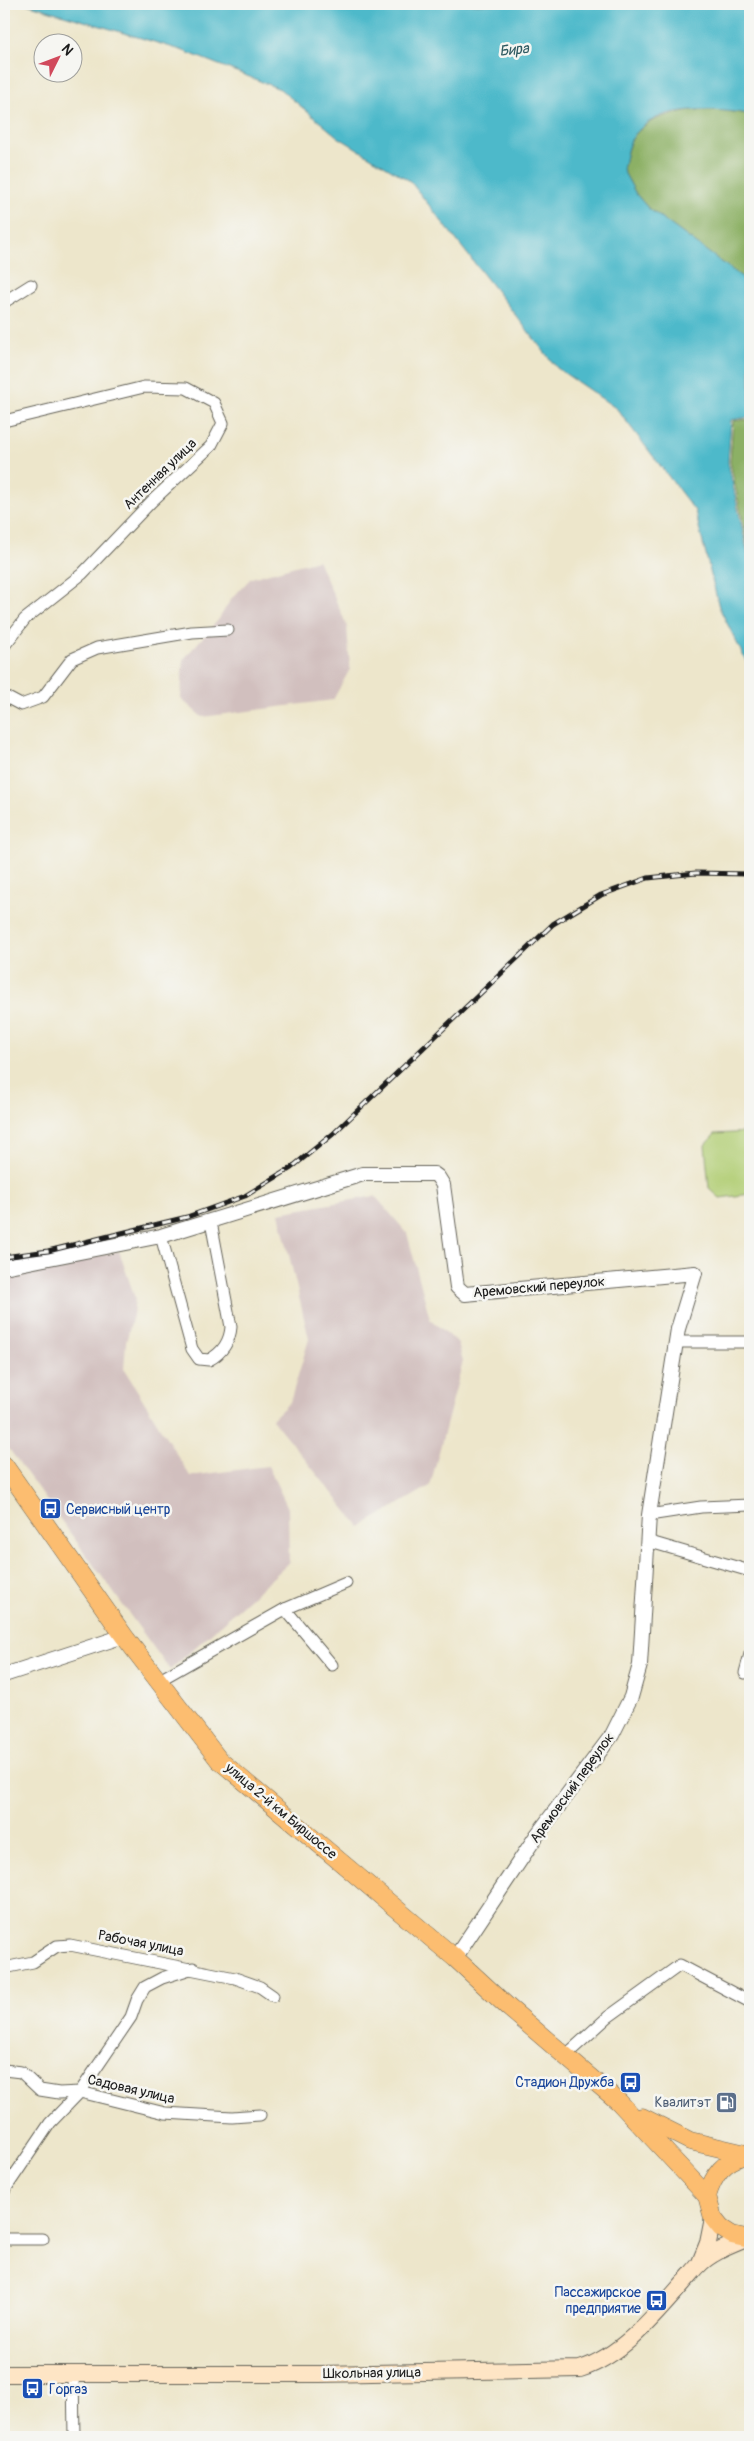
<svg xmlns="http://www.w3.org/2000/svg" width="754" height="2441" viewBox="0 0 754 2441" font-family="Pangolin,sans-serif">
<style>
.industrial{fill:#d1bfbe}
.green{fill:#b1cd73;stroke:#667448}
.forest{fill:#8cb065;stroke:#546640}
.water{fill:#4eb9ca;stroke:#356a73}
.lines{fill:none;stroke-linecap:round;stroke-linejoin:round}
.minor-casing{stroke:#656359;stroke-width:13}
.tertiary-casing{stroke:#656359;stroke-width:16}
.secondary-casing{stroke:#656359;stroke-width:18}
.primary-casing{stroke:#656359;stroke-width:19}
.minor{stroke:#fff;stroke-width:11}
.tertiary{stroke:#fff;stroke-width:14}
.secondary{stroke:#fee5c5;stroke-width:16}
.primary{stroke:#fcbd6f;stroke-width:18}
.rail-casing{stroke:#1c1c1c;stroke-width:5}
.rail{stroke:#f6f6f2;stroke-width:3;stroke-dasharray:9;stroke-linecap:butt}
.labels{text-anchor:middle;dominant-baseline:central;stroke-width:5;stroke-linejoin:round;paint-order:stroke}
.street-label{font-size:14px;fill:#1c1c1c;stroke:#f6f6f2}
.transit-label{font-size:14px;fill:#164399;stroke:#f6f6f2;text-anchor:start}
.service-label{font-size:14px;fill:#4e5e75;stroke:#f6f6f2;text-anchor:end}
.water-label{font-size:15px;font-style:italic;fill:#305b62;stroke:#f6f6f2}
</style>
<rect width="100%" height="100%" fill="#f6f6f2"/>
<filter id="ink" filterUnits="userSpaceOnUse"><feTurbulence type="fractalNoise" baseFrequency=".02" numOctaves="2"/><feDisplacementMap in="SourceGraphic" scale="10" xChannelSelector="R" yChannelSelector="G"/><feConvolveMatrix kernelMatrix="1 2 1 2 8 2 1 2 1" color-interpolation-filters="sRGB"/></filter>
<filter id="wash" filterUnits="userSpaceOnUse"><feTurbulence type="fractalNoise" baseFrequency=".0096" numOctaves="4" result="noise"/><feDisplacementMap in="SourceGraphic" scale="20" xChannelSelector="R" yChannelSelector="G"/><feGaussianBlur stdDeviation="1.12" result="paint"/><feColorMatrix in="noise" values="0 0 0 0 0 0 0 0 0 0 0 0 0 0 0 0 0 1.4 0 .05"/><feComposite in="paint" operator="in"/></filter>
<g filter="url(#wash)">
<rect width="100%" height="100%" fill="#ede6cb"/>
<g class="industrial">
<path d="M318 560 347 626 350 669 333 700 202 717 181 699 183 660 219 619 231 599 251 578Z"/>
<path d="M375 1196 407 1233 430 1319 458 1343 463 1361 430 1486 360 1527 272 1419 290 1402 309 1339 279 1213Z"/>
<path d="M119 1251 135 1298 133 1315 126 1342 124 1369 190 1476 268 1466 288 1508 289 1563 170 1670 4 1442V1276Z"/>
</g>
<path class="green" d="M750 1132V1194L720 1198 709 1188 705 1145 715 1134Z"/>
<g class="forest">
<path d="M690 110H719L750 114V283L648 208 636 194 623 170C625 160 627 147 632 139 644 119 668 115 690 110Z"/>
<path d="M750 419V556L730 462 733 421Z"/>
</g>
<path class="water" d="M27 4H750V114C713 109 655 101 631 140 627 147 625 161 623 170L636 194 648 208 750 283V417L731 420 728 462 750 564V669L719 607 695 511 617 409 557 368 410 181 338 137 280 89 181 50Z"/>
</g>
<g filter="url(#ink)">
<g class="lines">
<defs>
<g id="minor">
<path d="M4 302 31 285"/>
<path d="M4 421 144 387 186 388 214 403 223 423 211 446 151 502 82 574 25 619 4 646"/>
<path d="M4 696 21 705 43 697 72 659 97 648 192 632 228 630"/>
<path d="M161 1236 192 1349 199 1359 209 1360C222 1353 230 1341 231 1327L211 1222"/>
<path d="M676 1342H750"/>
<path d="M649 1515 701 1507 750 1505"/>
<path d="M647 1541 750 1571"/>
<path d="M285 1609 346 1583"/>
<path d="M745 1673 750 1654"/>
<path d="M158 1681 285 1609 332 1665"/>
<path d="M4 1968 33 1962 57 1946 70 1945 235 1978 260 1987 273 1996"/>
<path d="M566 2055 608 2017 680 1965 750 2002"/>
<path d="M4 2070 21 2072 40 2090 59 2093 80 2092 165 2113 232 2117 260 2115"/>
<path d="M4 2191 50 2123 80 2092 131 2017 137 2000 145 1987 162 1978 193 1968"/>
<path d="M4 2239H43"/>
<path d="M73 2373 74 2437"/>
</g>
<g id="tertiary">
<path d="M4 1267 161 1236 363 1174H434L438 1177 443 1185 457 1287 465 1294 695 1273 678 1329 649 1515 640 1665 631 1697 612 1735 537 1835 455 1958"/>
<path d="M4 1675 124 1636"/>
</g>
<g id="secondary">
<path d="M699 2265 708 2243 713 2218"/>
<path d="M4 2374H320L580 2369C622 2356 656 2314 684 2282 689 2277 694 2270 699 2265 712 2252 730 2246 746 2239"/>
</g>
<g id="primary">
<path d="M4 1465 124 1636 219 1760 455 1958 508 2007 619 2102 707 2196 713 2218 721 2228 732 2235 750 2239"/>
<path d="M642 2117 690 2141 750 2155"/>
<path d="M707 2196C714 2174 723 2162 745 2155"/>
</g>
</defs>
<use href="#minor" class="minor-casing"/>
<use href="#tertiary" class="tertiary-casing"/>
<use href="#secondary" class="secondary-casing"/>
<use href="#primary" class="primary-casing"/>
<use href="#minor" class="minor"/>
<use href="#tertiary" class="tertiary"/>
<use href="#secondary" class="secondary"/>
<use href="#primary" class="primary"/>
<defs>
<path id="rail" d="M4 1257 48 1251 187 1217 245 1196 291 1168 333 1134 553 924 601 895 648 878 696 873 747 874"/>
</defs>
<use href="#rail" class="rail-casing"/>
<use href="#rail" class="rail"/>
</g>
</g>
<defs>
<symbol id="bus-square" viewBox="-11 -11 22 22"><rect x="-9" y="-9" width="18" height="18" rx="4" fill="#1a4fb4" stroke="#f6f6f2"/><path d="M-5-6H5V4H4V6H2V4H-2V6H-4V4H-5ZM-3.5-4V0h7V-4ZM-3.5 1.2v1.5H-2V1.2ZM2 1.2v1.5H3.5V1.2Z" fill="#fff"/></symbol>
<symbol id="fuel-square" viewBox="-11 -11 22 22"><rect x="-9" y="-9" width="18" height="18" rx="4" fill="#5c6f8a" stroke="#f6f6f2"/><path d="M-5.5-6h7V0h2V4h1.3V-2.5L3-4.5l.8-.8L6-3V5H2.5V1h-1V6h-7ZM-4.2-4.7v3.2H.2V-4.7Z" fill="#fff"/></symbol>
</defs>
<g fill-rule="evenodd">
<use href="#bus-square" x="38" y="1496" width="25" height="25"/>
<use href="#bus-square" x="618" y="2070" width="25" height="25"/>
<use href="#fuel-square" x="714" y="2090" width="25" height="25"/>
<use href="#bus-square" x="644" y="2288" width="25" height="25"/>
<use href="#bus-square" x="20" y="2376" width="25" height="25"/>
</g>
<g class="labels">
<g class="street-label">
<text transform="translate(160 474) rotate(-44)">Антенная улица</text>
<text transform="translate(539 1287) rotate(-5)">Аремовский переулок</text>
<text transform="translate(572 1788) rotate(-54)">Аремовский переулок</text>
<text transform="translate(281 1811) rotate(40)">улица 2-й км Биршоссе</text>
<text transform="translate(141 1943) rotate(11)">Рабочая улица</text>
<text transform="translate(131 2089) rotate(13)">Садовая улица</text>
<text transform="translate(372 2373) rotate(-1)">Школьная улица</text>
</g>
<g class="transit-label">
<text x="66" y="1509">Сервисный центр</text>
<text x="614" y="2082" text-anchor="end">Стадион Дружба</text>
<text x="641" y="2292" text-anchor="end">Пассажирское<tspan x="641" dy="16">предприятие</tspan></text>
<text x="49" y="2389">Горгаз</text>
</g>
<g class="service-label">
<text x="711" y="2102">Квалитэт</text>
</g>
<g class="water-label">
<text transform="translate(514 50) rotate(-6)">Бира</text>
</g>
</g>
<rect width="754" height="2441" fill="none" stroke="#f6f6f2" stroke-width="20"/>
<g transform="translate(58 58) rotate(48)"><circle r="24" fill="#f6f6f2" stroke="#9f9f9c"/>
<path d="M0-4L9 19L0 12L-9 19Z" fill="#d1495b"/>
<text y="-8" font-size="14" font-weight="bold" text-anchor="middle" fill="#1c1c1c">N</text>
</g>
</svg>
